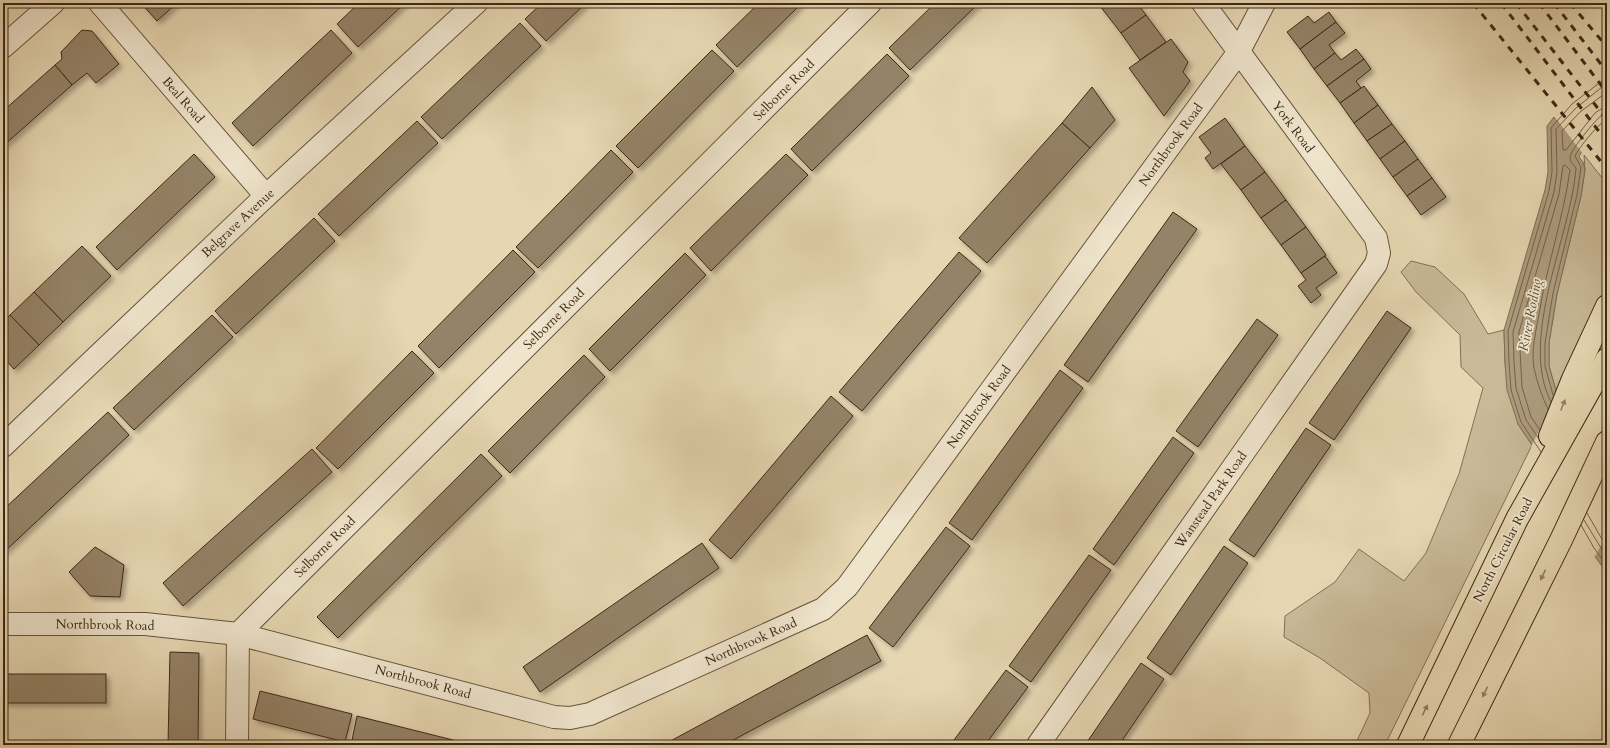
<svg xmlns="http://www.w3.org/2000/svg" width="1610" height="748" viewBox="0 0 1610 748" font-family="Cardo,serif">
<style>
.green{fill:#c9b997;stroke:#837056}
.water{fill:#ad9c7d;stroke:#806e54}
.pier{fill:#e6d7b2}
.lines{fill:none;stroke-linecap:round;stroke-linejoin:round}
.shore{stroke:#75624a;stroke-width:1}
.building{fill:#958367;stroke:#3d2816;filter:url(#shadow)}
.minor-casing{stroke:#67543d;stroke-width:24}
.highway-casing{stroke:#3d2816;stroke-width:24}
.minor{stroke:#efe5cd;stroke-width:22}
.highway{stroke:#e6d7b2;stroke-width:22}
.rail{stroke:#3d2816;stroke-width:3;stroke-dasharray:7 7;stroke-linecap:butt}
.oneway{fill:#928064}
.labels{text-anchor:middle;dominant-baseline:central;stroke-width:3.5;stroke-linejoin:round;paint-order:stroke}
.street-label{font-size:13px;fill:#3d2816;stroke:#efe5cd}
.water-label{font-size:14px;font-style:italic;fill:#5f4b35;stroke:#efe5cd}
</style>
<defs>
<filter id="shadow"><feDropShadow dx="3.5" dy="3.5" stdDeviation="2" flood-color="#0004"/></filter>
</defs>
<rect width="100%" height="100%" fill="#e6d7b2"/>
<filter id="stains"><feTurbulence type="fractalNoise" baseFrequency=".005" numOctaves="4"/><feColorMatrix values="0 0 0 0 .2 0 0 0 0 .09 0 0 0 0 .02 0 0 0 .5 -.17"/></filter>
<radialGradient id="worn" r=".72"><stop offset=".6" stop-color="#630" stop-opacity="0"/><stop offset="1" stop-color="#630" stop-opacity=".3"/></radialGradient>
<g class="green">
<path d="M1584 155 1607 184V292L1557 394 1549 366V343L1557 294 1581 196 1585 170Z"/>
<path d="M1411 261 1435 267 1464 294 1488 334 1504 330 1505 363 1518 424 1532 445 1385 745H1355L1370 713 1369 693 1320 658 1284 637 1285 616 1335 582 1359 549 1404 581 1426 553 1459 474 1483 388 1461 367 1460 335 1416 292 1401 272Z"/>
</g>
<path class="water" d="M1554 117 1582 151 1579 157 1583 162 1585 170 1581 196 1557 294 1549 343V366L1557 394 1607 481V573L1591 551 1532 445 1518 424 1507 390 1505 363 1504 330 1545 190 1548 172 1547 126Z"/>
<g class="pier">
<path d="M1607 69V125L1583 154 1553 115 1568 99Z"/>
<path d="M1558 391 1607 478V535L1594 558 1531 447Z"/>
</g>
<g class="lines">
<g class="shore">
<path d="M1607 92 1580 112 1562 131 1563 150H1566L1595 113 1601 109H1607"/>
<path d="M1553 395 1545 366V343L1553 293 1577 195 1581 167 1575 156C1578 149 1600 121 1607 120"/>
<path d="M1551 402C1518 338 1571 236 1576 168 1573 164 1570 162 1570 157 1570 151 1596 119 1601 116 1603 114 1604 115 1607 115"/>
<path d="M1540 430 1531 417 1522 387 1519 332 1559 194 1563 166 1565 165 1570 170C1563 219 1547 265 1539 314 1536 331 1531 350 1534 368 1537 382 1542 397 1548 409"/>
<path d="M1539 439 1526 420 1516 388 1514 362 1513 332 1554 192 1557 172 1556 129 1576 108 1607 83"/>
<path d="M1541 452 1521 422 1511 390 1509 362 1508 331 1549 191 1552 172 1551 128 1572 104 1607 77"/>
<path d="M1587 513 1607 548"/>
<path d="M1584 520 1607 558"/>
<path d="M1581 525 1594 548 1607 566"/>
</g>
</g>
<g class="building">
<path d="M141 3H177L157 21Z"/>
<path d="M359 3H405L358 47 337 24Z"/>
<path d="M542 3H586L546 41 525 19Z"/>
<path d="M759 3H802L737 67 716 45Z"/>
<path d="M935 3H979L910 70 889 48Z"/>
<path d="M1104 3H1137L1146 15 1121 33 1100 6Z"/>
<path d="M1329 12 1336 22 1300 49 1287 32 1308 16 1314 23Z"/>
<path d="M1146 15 1166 42 1140 60 1121 33Z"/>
<path d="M1336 22 1345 33 1329 45 1335 53 1314 69 1300 49Z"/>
<path d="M520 23 541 46 442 139 421 117Z"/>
<path d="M82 30 92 31 119 64 96 83 87 73 72 85 55 65 62 59 61 52Z"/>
<path d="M331 30 352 53 253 146 232 123Z"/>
<path d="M1171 39 1188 62 1183 72 1190 81 1164 116 1129 68Z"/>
<path d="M1356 49 1364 59 1327 86 1314 69 1335 53 1341 60Z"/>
<path d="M712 50 734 71 638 168 616 146Z"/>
<path d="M887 54 909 76 812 171 791 149Z"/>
<path d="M1364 59 1371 69 1356 81 1361 88 1340 103 1327 86Z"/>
<path d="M55 65 72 85 3 146V111Z"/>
<path d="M1364 86 1378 105 1354 123 1340 103Z"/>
<path d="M1092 87 1115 120 1090 148 1062 123Z"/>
<path d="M1378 105 1392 124 1367 141 1354 123Z"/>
<path d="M1225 118 1245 146 1213 169 1205 158 1211 153 1199 137Z"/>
<path d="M417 121 438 143 339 236 318 214Z"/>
<path d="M1062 123 1090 148 987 263 959 238Z"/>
<path d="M1392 124 1405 141 1380 159 1367 141Z"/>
<path d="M1405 141 1418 159 1393 177 1380 159Z"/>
<path d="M1245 146 1265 172 1241 190 1221 164Z"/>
<path d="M611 150 633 172 538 268 516 247Z"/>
<path d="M194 154 215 177 117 270 96 247Z"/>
<path d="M786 154 808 175 711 271 690 248Z"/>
<path d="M1418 159 1432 178 1407 196 1393 177Z"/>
<path d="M1265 172 1286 200 1261 218 1241 190Z"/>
<path d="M1432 178 1446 197 1421 215 1407 196Z"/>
<path d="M1286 200 1306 227 1281 245 1261 218Z"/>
<path d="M1173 212 1197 229 1088 382 1064 365Z"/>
<path d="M314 218 335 241 236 334 215 311Z"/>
<path d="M1306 227 1326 255 1301 273 1281 245Z"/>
<path d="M82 246 111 276 63 322 34 292Z"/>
<path d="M513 250 535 272 439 368 418 346Z"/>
<path d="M959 252 981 271 862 411 839 392Z"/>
<path d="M685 253 706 275 610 371 589 349Z"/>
<path d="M1325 256 1337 273 1316 288 1321 295 1311 303 1298 286 1306 280 1301 273Z"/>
<path d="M34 292 63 322 39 345 10 315Z"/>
<path d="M1387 311 1411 328 1334 440 1309 423Z"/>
<path d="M10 315 39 345 14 369 3 357V321Z"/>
<path d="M212 315 233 337 134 430 113 408Z"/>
<path d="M1257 319 1278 335 1198 447 1176 431Z"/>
<path d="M412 351 434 373 338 469 316 448Z"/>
<path d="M584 355 605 377 510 473 488 451Z"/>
<path d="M1060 370 1083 388 972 540 949 523Z"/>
<path d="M831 396 853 416 731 559 709 540Z"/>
<path d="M108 412 129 435 3 553V510Z"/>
<path d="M1306 428 1331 445 1254 557 1229 540Z"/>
<path d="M1173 437 1194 453 1114 565 1093 549Z"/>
<path d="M312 449 332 472 183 606 163 583Z"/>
<path d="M481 454 502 476 338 638 317 617Z"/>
<path d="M946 527 970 546 893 647 869 628Z"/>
<path d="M702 543 719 568 540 692 523 667Z"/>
<path d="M1224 546 1248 563 1171 675 1147 658Z"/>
<path d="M95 547 124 565 120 597 90 596 69 572Z"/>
<path d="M1089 555 1111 570 1031 682 1009 666Z"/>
<path d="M867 635 881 661 724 745H663Z"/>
<path d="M170 652 199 653 198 745H168Z"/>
<path d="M1141 663 1164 679 1119 745H1085Z"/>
<path d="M1006 670 1028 687 985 745H953L951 744Z"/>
<rect x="3" y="674" width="103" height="29"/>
<path d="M260 691 352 714 345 742 253 719Z"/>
<path d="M357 716 473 745H351Z"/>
</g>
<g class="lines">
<defs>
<g id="minor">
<path d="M100 3 266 196"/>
<path d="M3 47 53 3"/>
<path d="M3 446 266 196 476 3"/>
<path d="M3 624H145L238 634 554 717 570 718 590 714 823 609 847 587 1238 53 1264 3"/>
<path d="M237 745 238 634 870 3"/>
<path d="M1038 745 1376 264 1379 253 1376 238 1203 3"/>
</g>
<g id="highway">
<path d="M1550 436 1573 379 1607 306"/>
<path d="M1408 745 1517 519 1607 359"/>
<path d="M1459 745 1561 540 1607 442"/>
</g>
</defs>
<use href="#minor" class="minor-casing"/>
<use href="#highway" class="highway-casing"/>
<use href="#minor" class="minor"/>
<use href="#highway" class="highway"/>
<g class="rail">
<path d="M1473 3 1607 169"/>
<path d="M1501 3 1607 142"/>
<path d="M1516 3 1607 120"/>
<path d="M1539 3 1607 93"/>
<path d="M1554 3 1607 72"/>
<path d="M1570 3 1607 47"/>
</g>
</g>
<defs><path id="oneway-solid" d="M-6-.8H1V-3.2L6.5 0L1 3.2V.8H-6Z"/></defs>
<g class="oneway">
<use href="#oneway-solid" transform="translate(1563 405) rotate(-68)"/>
<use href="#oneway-solid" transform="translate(1543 575) rotate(116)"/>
<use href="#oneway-solid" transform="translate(1485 692) rotate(116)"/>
<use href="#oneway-solid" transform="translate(1425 710) rotate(-64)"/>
</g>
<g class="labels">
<g class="street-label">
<text transform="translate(784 90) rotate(-45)">Selborne Road</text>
<text transform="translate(183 100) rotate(49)">Beal Road</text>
<text transform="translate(1293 127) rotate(53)">York Road</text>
<text transform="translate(1171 145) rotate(-54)">Northbrook Road</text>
<text transform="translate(238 223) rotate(-43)">Belgrave Avenue</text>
<text transform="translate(554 319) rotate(-45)">Selborne Road</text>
<text transform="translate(979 407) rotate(-54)">Northbrook Road</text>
<text transform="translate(1211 500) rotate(-55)">Wanstead Park Road</text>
<text transform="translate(325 547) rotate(-45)">Selborne Road</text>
<text transform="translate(1503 550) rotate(-63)">North Circular Road</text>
<text transform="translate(105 625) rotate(1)">Northbrook Road</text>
<text transform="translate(751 642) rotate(-24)">Northbrook Road</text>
<text transform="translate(423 682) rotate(15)">Northbrook Road</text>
</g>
<g class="water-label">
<text transform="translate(1530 315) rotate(-79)">River Roding</text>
</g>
</g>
<rect width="1610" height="748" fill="none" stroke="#e6d7b2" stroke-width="16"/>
<rect x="4" y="4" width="1602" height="740" fill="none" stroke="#3d2816" stroke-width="2"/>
<rect x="8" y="8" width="1594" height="732" fill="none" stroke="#3d2816"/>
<rect width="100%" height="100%" filter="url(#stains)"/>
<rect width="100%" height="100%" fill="url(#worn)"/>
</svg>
